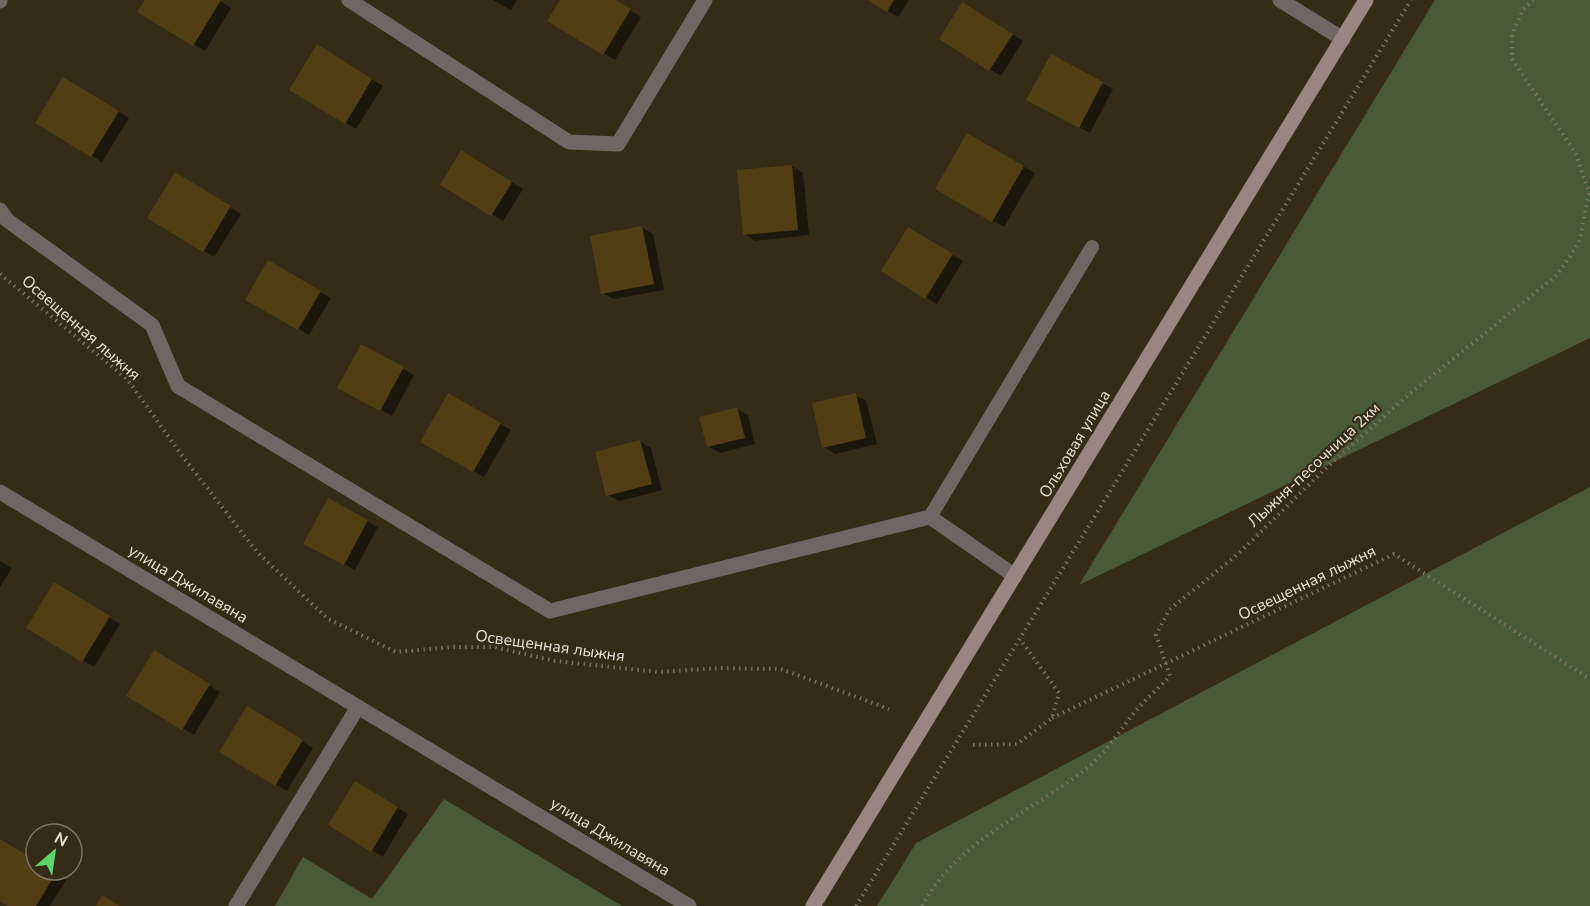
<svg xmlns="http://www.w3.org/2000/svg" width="1590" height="906" viewBox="0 0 1590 906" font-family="'Nunito Sans',sans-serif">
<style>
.green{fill:#495a38}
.shadow{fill:#0007}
.building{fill:#513e14}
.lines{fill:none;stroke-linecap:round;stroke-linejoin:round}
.path{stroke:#7c7463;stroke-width:4;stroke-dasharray:1.5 4.5;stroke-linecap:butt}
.lane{stroke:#726664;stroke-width:14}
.street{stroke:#726664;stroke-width:15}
.secondary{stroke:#998683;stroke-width:15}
.labels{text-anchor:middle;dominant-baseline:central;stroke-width:4.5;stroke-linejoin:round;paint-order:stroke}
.street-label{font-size:16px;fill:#e9e3d6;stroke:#352b17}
</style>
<rect width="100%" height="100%" fill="#352b17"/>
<g class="green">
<path d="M1435 0H1590V338L1079 585Z"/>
<path d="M1590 487V906H877L916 843Z"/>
<path d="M444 799 622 906H275L303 857 372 899Z"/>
</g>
<g class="shadow">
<path d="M146 0H219L231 8 205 51 139 11Z"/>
<path d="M493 0H517L511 10Z"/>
<path d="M562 0H614L641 17 615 60 550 20Z"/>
<path d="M870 0H909L898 17Z"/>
<path d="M974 10 1023 41 1001 76 941 38Z"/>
<path d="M317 46 383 86 356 129 291 89Z"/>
<path d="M63 79 129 118 102 162 37 122Z"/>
<path d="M1102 83 1113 89 1090 133 1039 106Z"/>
<path d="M968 135 1035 173 1004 227 938 189Z"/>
<path d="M462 152 523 189 503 221 442 184Z"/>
<path d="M792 166 803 173 809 235 755 241 744 234Z"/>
<path d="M175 174 241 214 214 257 149 217Z"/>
<path d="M642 227 653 234 664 290 614 299 603 293Z"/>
<path d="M909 229 963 261 937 304 883 271Z"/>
<path d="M269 262 331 298 309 335 247 299Z"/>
<path d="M362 346 414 375 392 416 339 387Z"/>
<path d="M449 395 511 430 484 477 422 442Z"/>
<path d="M855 395 866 401 877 444 835 454 824 447Z"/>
<path d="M737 409 748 415 755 444 720 453 708 446Z"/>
<path d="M640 441 651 448 662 490 619 501 608 495Z"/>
<path d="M328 500 378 527 355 570 316 549Z"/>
<path d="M0 561 12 568 0 587Z"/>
<path d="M65 590 120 624 94 667 28 627Z"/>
<path d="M155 652 220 692 194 735 128 696Z"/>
<path d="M247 708 313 748 287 791 221 751Z"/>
<path d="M355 783 408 814 383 857 330 825Z"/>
<path d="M0 841 36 862V870H49L66 880 50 906H11L0 900Z"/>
</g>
<g class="building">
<path d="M145 0H221L193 46 137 12Z"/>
<path d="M560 0H616L631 9 603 55 547 21Z"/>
<path d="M867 0H894L887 12Z"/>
<path d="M962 2 1013 34 989 71 939 39Z"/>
<path d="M317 44 372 79 345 124 289 90Z"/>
<path d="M1051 54 1103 82 1079 128 1026 100Z"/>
<path d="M63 77 119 111 91 157 35 123Z"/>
<path d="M967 133 1024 166 992 222 935 189Z"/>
<path d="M461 150 512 182 491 216 440 185Z"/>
<path d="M792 165 798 230 743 235 737 170Z"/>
<path d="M175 172 231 206 203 252 147 218Z"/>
<path d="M642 226 654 284 601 294 590 236Z"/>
<path d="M908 227 953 254 925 299 881 271Z"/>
<path d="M268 260 321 291 298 330 245 300Z"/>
<path d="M361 344 404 367 380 411 337 388Z"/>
<path d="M448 393 501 423 473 472 420 442Z"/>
<path d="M856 393 866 438 822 448 812 403Z"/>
<path d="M737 407 745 438 707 447 699 417Z"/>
<path d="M640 440 652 484 606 496 595 452Z"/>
<path d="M328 498 368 520 344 565 303 544Z"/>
<path d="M54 582 110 616 82 662 26 628Z"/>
<path d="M154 650 210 684 182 730 126 696Z"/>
<path d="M247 706 303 740 275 786 219 752Z"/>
<path d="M355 781 398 807 371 852 328 825Z"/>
<path d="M0 839 36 861V870L56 873 36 906H8L0 901Z"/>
<path d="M102 895 120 906H96Z"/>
</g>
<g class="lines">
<g class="path">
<path d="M0 274 127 379 183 457 257 552 328 619 396 652 453 647H494L555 661 658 672 720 668 781 669 889 709"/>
<path d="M1052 718 1394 554 1590 679"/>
<path d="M973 745 1017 744 1052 718 1059 693 1020 639"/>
<path d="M856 906 1411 0"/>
<path d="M922 906C955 843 1026 814 1081 773 1101 758 1115 738 1129 719 1141 703 1157 690 1170 676L1156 635 1169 610 1238 554 1325 469 1407 396 1557 275 1579 243 1589 193 1576 154 1512 59V34L1523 10 1533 0"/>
</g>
<path class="lane" d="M930 517 1092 247"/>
<g class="street">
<path d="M349 0 569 142 618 144 705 0"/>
<path d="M1280 0 1343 39"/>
<path d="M0 1V0"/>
<path d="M0 210 7 220 152 325 178 386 550 611 930 517 1015 576"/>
<path d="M0 492 689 906"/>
<path d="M236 906 358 707"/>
</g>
<path class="secondary" d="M813 906 1366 0"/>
</g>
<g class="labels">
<g class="street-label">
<text transform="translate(81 328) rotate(41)">Освещенная лыжня</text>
<text transform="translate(1075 444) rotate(-59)">Ольховая улица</text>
<text transform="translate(1314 465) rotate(-43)">Лыжня-песочница 2км</text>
<text transform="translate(1307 583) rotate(-26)">Освещенная лыжня</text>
<text transform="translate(188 584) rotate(31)">улица Джилавяна</text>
<text transform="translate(550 646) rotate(8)">Освещенная лыжня</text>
<text transform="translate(610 837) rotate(31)">улица Джилавяна</text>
</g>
</g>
<g transform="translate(54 852) rotate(29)"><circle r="28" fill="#352b17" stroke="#7d7563" stroke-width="1.5"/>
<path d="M0-4.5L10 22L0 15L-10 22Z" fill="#5ed56c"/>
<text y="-9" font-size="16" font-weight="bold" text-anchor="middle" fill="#e9e3d6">N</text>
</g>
</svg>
